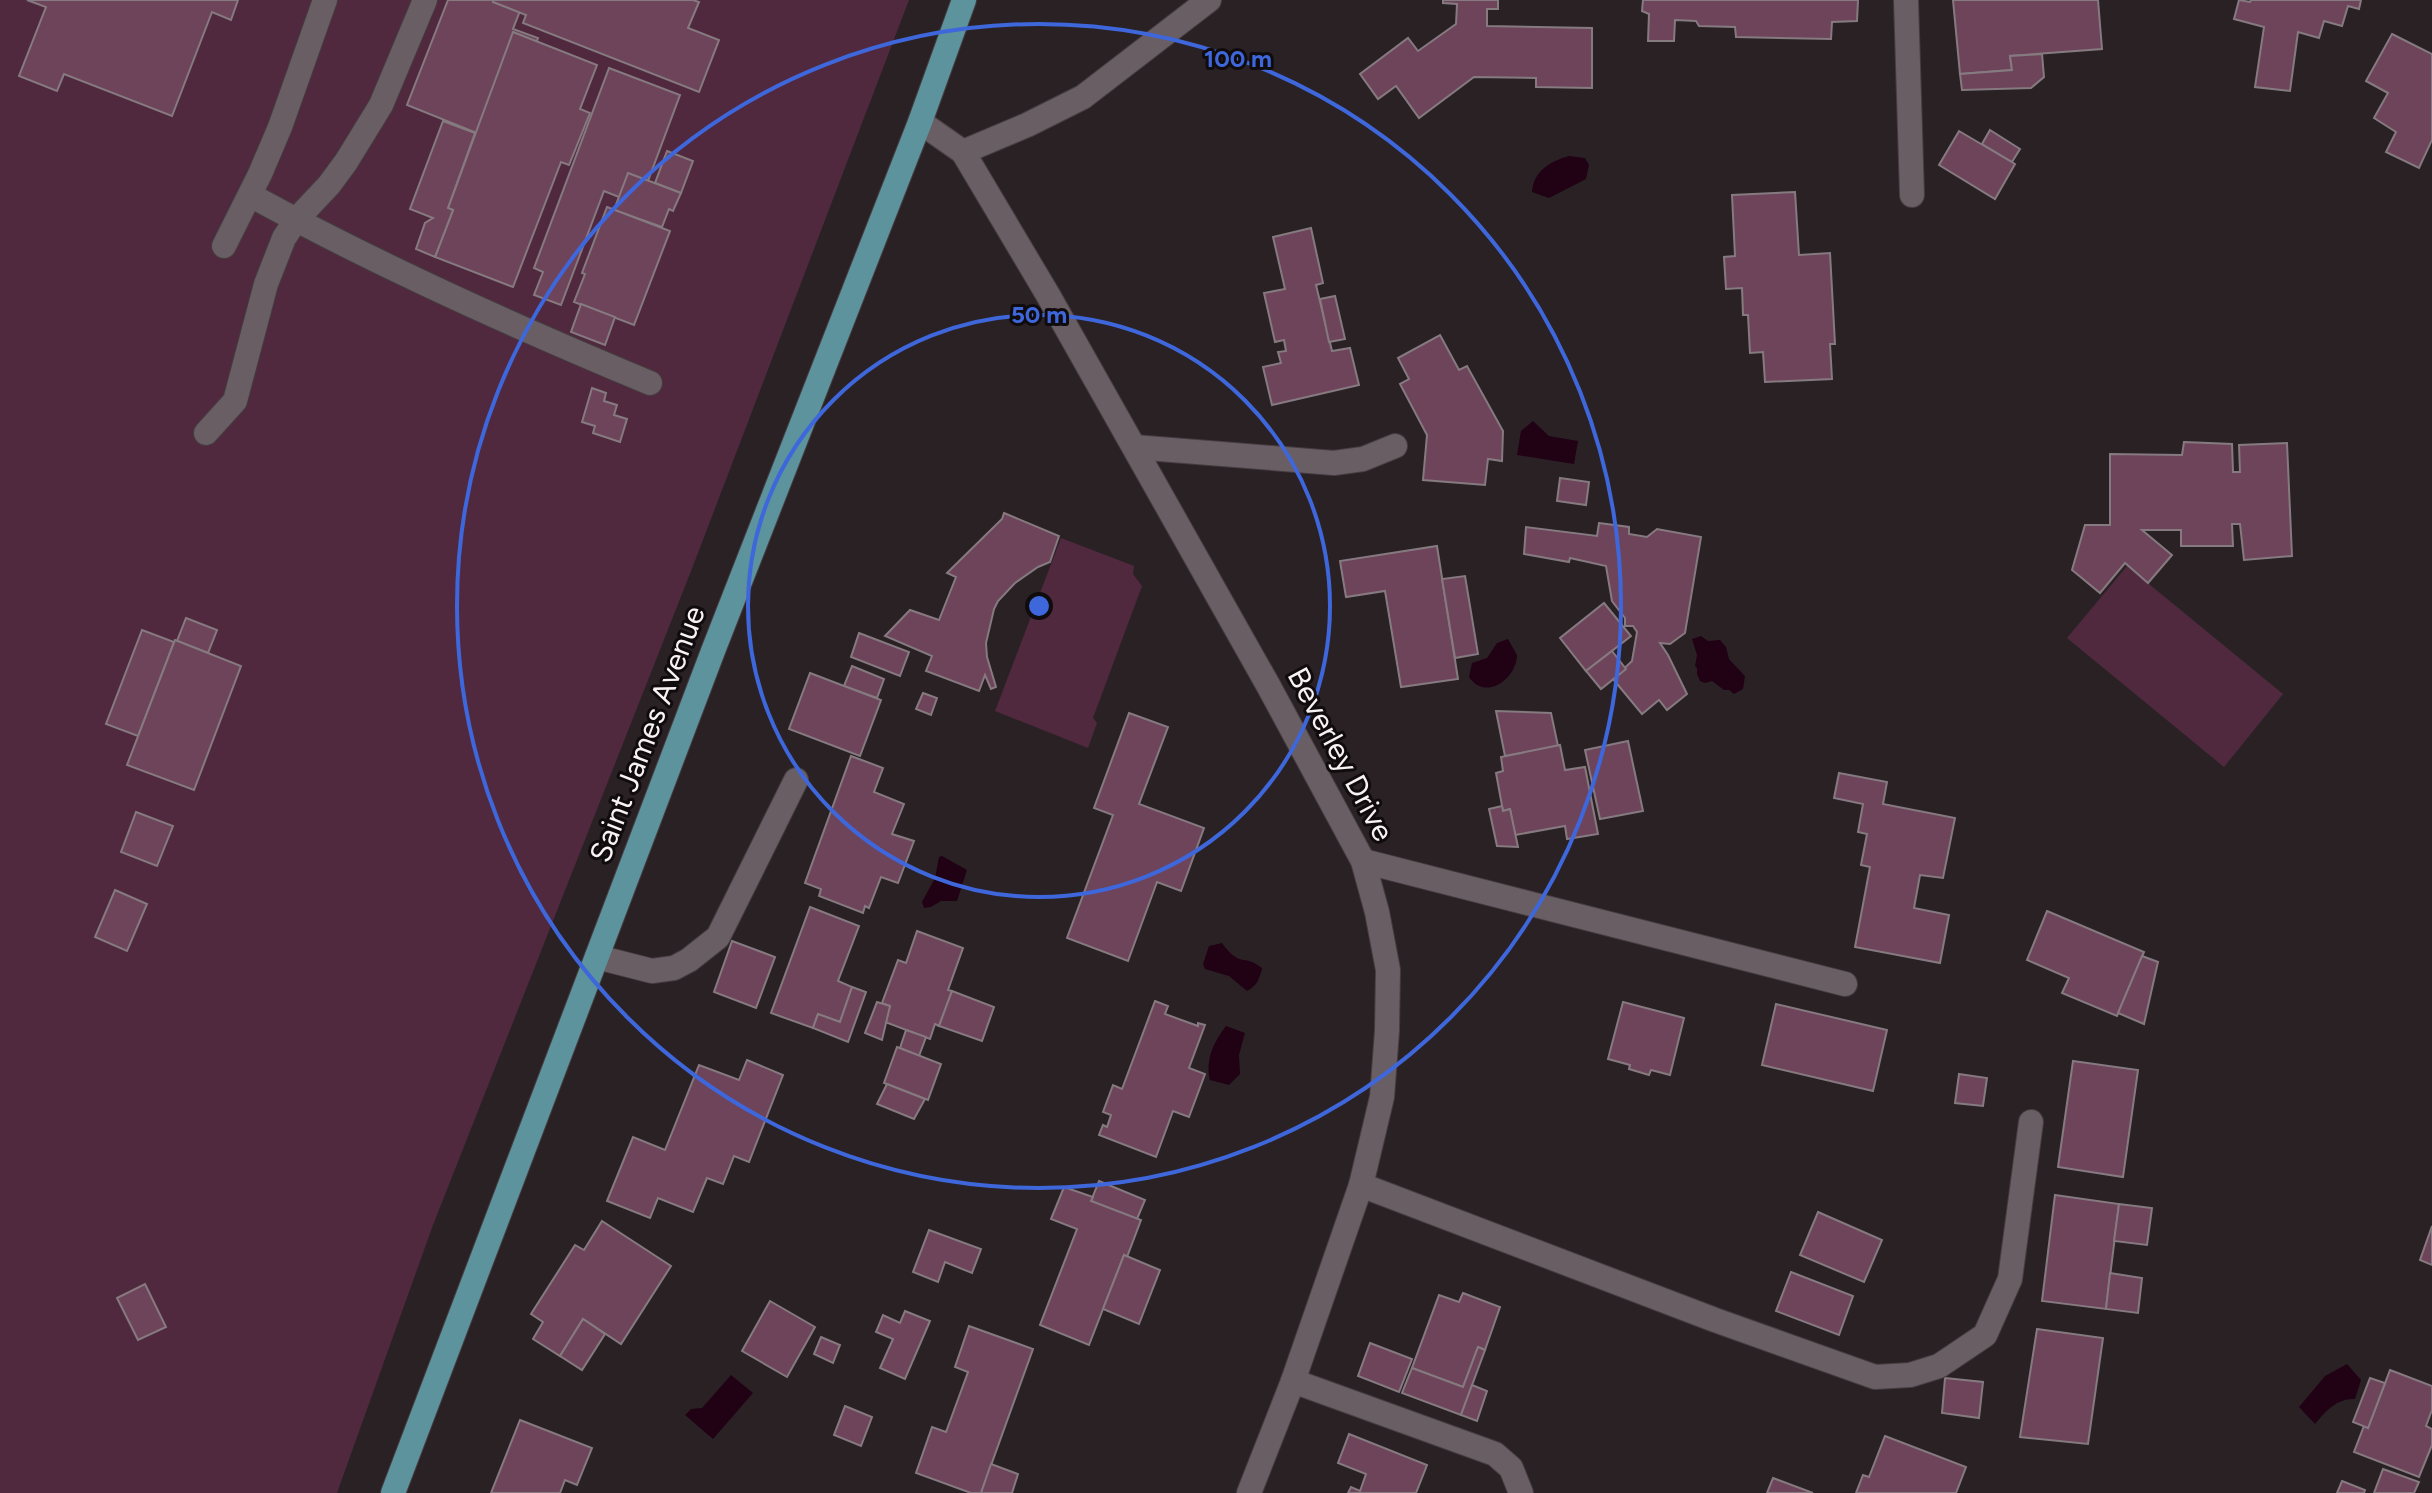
<svg xmlns="http://www.w3.org/2000/svg" width="2432" height="1493" viewBox="0 0 2432 1493" font-family="Figtree,sans-serif">
<style>
.green{fill:#50293f}
.water{fill:#210114}
.building{fill:#6e445b;stroke:#857a7f;stroke-width:2}
.lines{fill:none;stroke-linecap:round;stroke-linejoin:round}
.minor-casing{stroke:#453d41;stroke-width:26}
.major-casing{stroke:#453d41;stroke-width:26}
.minor{stroke:#695e63;stroke-width:24}
.major{stroke:#5c939d;stroke-width:24}
.ring{fill:none;stroke:#3e67dc;stroke-width:4}
.labels{text-anchor:middle;dominant-baseline:central;stroke-width:6;stroke-linejoin:round;paint-order:stroke}
.street-label{font-size:30px;fill:#f8f2f5;stroke:#100c0e}
.centre{fill:#3e67dc;stroke:#100c0e;stroke-width:4}
.ring-label{font-size:24px;text-anchor:middle;font-weight:bold;fill:#3e67dc;stroke:#100c0e;stroke-width:6;stroke-linejoin:round;paint-order:stroke}
</style>
<rect width="100%" height="100%" fill="#2a2125"/>
<g class="green">
<path d="M0 0H909L693 566 433 1225 337 1493H0Z"/>
<path d="M1061 538 1134 566 1133 574 1142 586 1093 718 1097 723 1088 748 995 711Z"/>
<path d="M2127 566 2283 694 2224 767 2067 638Z"/>
</g>
<g class="water">
<path d="M1569 156 1585 158 1589 165 1586 179 1549 198 1532 192C1533 171 1551 161 1569 156Z"/>
<path d="M1533 421 1549 436 1578 441 1574 464 1517 455 1521 431Z"/>
<path d="M1701 636 1708 641 1720 640 1726 647 1729 659 1745 676 1743 689 1734 694 1729 690H1724L1712 681 1705 683 1700 681 1697 674V668L1695 666 1697 655 1692 639Z"/>
<path d="M1508 639 1517 655C1517 678 1486 702 1469 677L1472 663 1487 658 1497 643Z"/>
<path d="M942 856 967 870 957 901H941L931 907 924 908 922 902 935 878 939 857Z"/>
<path d="M1222 943C1241 969 1243 953 1262 968 1260 978 1257 986 1247 991L1229 976 1205 969 1203 964 1209 946Z"/>
<path d="M1226 1026 1245 1033 1239 1055 1240 1074 1229 1085 1210 1080C1205 1059 1214 1042 1226 1026Z"/>
<path d="M2347 1364 2361 1380 2355 1399C2337 1398 2326 1411 2315 1424L2299 1407 2325 1376Z"/>
<path d="M731 1375 753 1393 713 1439 685 1415 691 1409 702 1408Z"/>
</g>
<g class="building">
<path d="M27 0H238L231 20 212 12 172 116 64 74 57 91 19 76 46 7Z"/>
<path d="M448 0H515L523 3 513 29 538 38 499 142 407 105Z"/>
<path d="M493 0H693L699 2 688 28 719 40 699 92 523 23 526 15 493 2Z"/>
<path d="M1443 0H1498V9H1487V26L1592 28V88L1536 87V78L1474 77 1419 118 1396 86 1378 99 1360 74 1408 38 1418 51 1456 24 1457 4 1443 3Z"/>
<path d="M1643 0H1858L1857 21 1832 22 1831 39 1736 37 1735 27 1699 26 1696 21 1675 20 1674 41H1648L1649 14 1642 11Z"/>
<path d="M1953 0H2098L2102 49 2010 56 2012 70 1960 74Z"/>
<path d="M2239 0 2250 2 2251 0H2361L2359 9 2348 6 2342 26 2324 21 2319 38 2298 32 2290 91 2255 87 2264 27 2234 19Z"/>
<path d="M513 32 597 65 580 109 590 113 569 165 561 162 513 287 435 257 453 210 448 208Z"/>
<path d="M2392 34 2432 54V140L2419 168 2386 152 2396 132 2374 118 2388 93 2366 81Z"/>
<path d="M2042 54 2044 77 2031 88 1962 90 1960 74 2012 70 2010 56Z"/>
<path d="M609 68 680 95 639 205 604 191 561 305 534 295 543 272 534 268Z"/>
<path d="M443 121 475 133 448 208 453 210 435 257 416 249 425 223 433 218 410 209Z"/>
<path d="M1990 130 2020 149 2012 162 1982 144Z"/>
<path d="M1959 131 2015 164 1995 199 1939 165Z"/>
<path d="M667 151 693 161 681 193 655 183Z"/>
<path d="M628 173 681 193 673 211 669 209 662 227 614 210Z"/>
<path d="M1795 192 1799 255 1830 253 1835 344H1830L1832 379 1765 382 1763 352 1750 353 1748 315H1743L1742 288 1726 289 1724 257 1735 256 1732 195Z"/>
<path d="M607 207 670 231 634 325 574 302 585 274 582 273Z"/>
<path d="M1311 228 1323 283 1316 285 1332 351 1350 348 1359 385 1272 405 1263 367 1281 363 1278 352 1286 351 1284 340 1275 342 1264 293 1285 289 1273 237Z"/>
<path d="M1335 296 1345 339 1329 342 1320 299Z"/>
<path d="M581 304 615 317 605 345 571 332Z"/>
<path d="M1440 335 1459 370 1467 366 1503 431 1502 461 1488 459 1485 485 1423 480 1427 435 1400 384 1409 379 1398 358Z"/>
<path d="M592 388 606 393 604 401 617 405 614 415 627 419 620 442 593 433 595 426 582 422Z"/>
<path d="M2184 442 2232 444 2233 472H2240L2239 445 2287 443 2292 556 2244 560 2240 524H2232L2233 546H2181V530H2142L2172 555 2148 583 2125 563 2100 593 2072 570 2085 525H2110V454L2182 455Z"/>
<path d="M1560 478 1589 482 1586 505 1557 501Z"/>
<path d="M1004 513 1059 536 1050 562 1038 567 1015 583 998 601 994 609 986 643 987 657 996 687 991 689 985 675 979 691 926 671 932 656 885 636 910 610 939 620 956 577 947 573 1002 519Z"/>
<path d="M1599 523 1629 527V534L1647 537 1657 529 1701 537 1685 633 1670 644 1660 643 1668 655 1687 694 1667 710 1659 700 1642 714 1613 679 1632 661 1637 632 1633 626H1625V618L1612 601 1606 566 1570 558 1569 562 1524 554 1526 527 1597 536Z"/>
<path d="M1437 546 1458 679 1401 687 1385 591 1346 597 1340 561Z"/>
<path d="M1465 576 1478 654 1455 658 1442 579Z"/>
<path d="M1604 603 1631 636 1586 671 1560 638Z"/>
<path d="M186 618 217 630 208 653 177 641Z"/>
<path d="M142 630 174 642 138 736 106 724Z"/>
<path d="M859 633 909 652 900 676 851 657Z"/>
<path d="M175 640 241 666 194 790 127 765Z"/>
<path d="M1612 651 1626 669 1601 689 1586 671Z"/>
<path d="M852 666 884 679 877 698 844 686Z"/>
<path d="M810 673 881 700 860 756 789 729Z"/>
<path d="M923 693 937 698 931 715 916 709Z"/>
<path d="M1496 711 1551 713 1558 746 1505 756Z"/>
<path d="M1129 713 1168 727 1139 804 1204 828 1181 891 1157 882 1128 961 1067 938 1113 815 1094 808Z"/>
<path d="M1628 741 1643 811 1600 819 1585 750Z"/>
<path d="M1560 745 1565 770 1585 767 1598 834 1567 839 1565 826 1515 835 1510 809 1503 811 1496 773 1503 771 1501 757Z"/>
<path d="M851 756 883 768 874 792 904 804 892 834 914 841 898 883 881 877 869 908 865 906 863 913 819 896 821 889 805 883Z"/>
<path d="M1839 773 1887 782 1883 804 1955 818 1943 878 1920 875 1914 908 1949 915 1940 963 1855 947 1870 867 1861 865 1867 834 1858 832 1863 804 1834 798Z"/>
<path d="M1502 806 1503 811 1510 809 1518 847 1497 846 1489 809Z"/>
<path d="M136 812 173 826 157 866 121 852Z"/>
<path d="M115 890 147 904 127 951 95 937Z"/>
<path d="M810 907 859 926 838 981 852 987 840 1022 818 1014 813 1028 771 1013Z"/>
<path d="M2047 911 2144 952 2117 1016 2062 993 2069 978 2027 960Z"/>
<path d="M917 931 963 948 948 990 952 991 939 1026 935 1024 930 1039 885 1022 890 1006 882 1003 898 960 906 963Z"/>
<path d="M732 941 775 957 756 1008 714 992Z"/>
<path d="M2142 956 2158 962 2144 1024 2118 1013Z"/>
<path d="M852 987 866 992 848 1042 813 1028 818 1014 840 1022Z"/>
<path d="M952 991 994 1007 982 1041 939 1026Z"/>
<path d="M1155 1001 1168 1006 1165 1014 1198 1026V1023L1205 1025 1189 1068 1205 1074 1189 1117 1173 1111 1156 1157 1099 1135 1103 1125 1107 1127 1111 1115 1103 1112 1113 1085 1122 1089Z"/>
<path d="M877 1002 890 1006 882 1040 865 1033Z"/>
<path d="M1623 1002 1684 1018 1670 1075 1651 1070 1649 1075 1629 1069 1630 1065 1608 1059Z"/>
<path d="M1776 1004 1887 1030 1873 1091 1762 1065Z"/>
<path d="M906 1030 926 1037 919 1056 900 1048Z"/>
<path d="M897 1047 941 1064 928 1100 884 1083Z"/>
<path d="M747 1060 783 1075 749 1162 734 1156 723 1184 707 1178 693 1212 658 1198 650 1218 607 1201 633 1137 665 1150 699 1065 739 1080Z"/>
<path d="M2073 1061 2138 1070 2123 1177 2058 1167Z"/>
<path d="M1959 1074 1987 1078 1983 1106 1955 1103Z"/>
<path d="M887 1084 925 1099 914 1119 877 1104Z"/>
<path d="M1099 1181 1145 1200 1137 1219 1091 1201Z"/>
<path d="M1064 1187 1093 1197 1091 1201 1141 1220 1127 1257 1124 1255 1089 1345 1040 1325 1077 1229 1051 1219Z"/>
<path d="M2055 1195 2119 1204 2106 1309 2042 1301Z"/>
<path d="M2119 1204 2152 1208 2147 1245 2114 1241Z"/>
<path d="M1818 1212 1882 1240 1864 1282 1800 1255Z"/>
<path d="M602 1221 671 1266 621 1344 583 1319 560 1356 533 1339 543 1322 531 1314 575 1245 584 1250Z"/>
<path d="M2432 1226V1265L2420 1260Z"/>
<path d="M929 1230 981 1249 972 1273 945 1262 938 1282 913 1272Z"/>
<path d="M1124 1255 1160 1270 1139 1324 1103 1309Z"/>
<path d="M1791 1272 1853 1296 1839 1335 1776 1311Z"/>
<path d="M2110 1273 2142 1278 2138 1313 2106 1309Z"/>
<path d="M145 1284 166 1327 138 1340 117 1298Z"/>
<path d="M1463 1293 1500 1307 1485 1350 1478 1347 1463 1387 1412 1368 1439 1295 1459 1302Z"/>
<path d="M770 1301 815 1327 787 1377 742 1351Z"/>
<path d="M905 1311 930 1321 905 1379 880 1368 893 1339 876 1332 883 1315 900 1323Z"/>
<path d="M583 1319 605 1334 582 1370 560 1356Z"/>
<path d="M969 1326 1033 1349 981 1493H971L916 1473 932 1427 946 1432 968 1372 955 1367Z"/>
<path d="M2037 1329 2103 1338 2088 1444 2020 1437Z"/>
<path d="M821 1337 840 1345 833 1363 814 1354Z"/>
<path d="M1370 1343 1412 1359 1399 1392 1358 1376Z"/>
<path d="M1478 1347 1485 1350 1461 1415 1402 1393 1412 1368 1463 1387Z"/>
<path d="M2390 1370 2432 1386V1410L2426 1426 2432 1429V1445L2419 1477 2354 1452 2364 1426 2368 1428Z"/>
<path d="M1945 1378 1983 1382 1979 1418 1942 1413Z"/>
<path d="M2370 1378 2385 1383 2368 1428 2353 1422Z"/>
<path d="M1472 1385 1487 1391 1477 1421 1461 1415Z"/>
<path d="M845 1406 872 1417 861 1446 834 1435Z"/>
<path d="M520 1420 592 1448 577 1485 565 1480 560 1493H491Z"/>
<path d="M1349 1434 1427 1465 1416 1493H1348L1351 1487 1360 1491 1366 1474 1338 1463Z"/>
<path d="M1885 1436 1966 1467 1956 1493H1856L1863 1475 1869 1477Z"/>
<path d="M991 1464 1018 1474 1012 1493H981Z"/>
<path d="M2383 1469 2419 1482 2414 1493H2374Z"/>
<path d="M1773 1478 1813 1493H1767Z"/>
<path d="M2342 1481 2365 1490 2364 1493H2337Z"/>
</g>
<g class="lines">
<defs>
<g id="minor">
<path d="M1906 0 1912 195"/>
<path d="M920 122 963 152 1048 295 1268 685 1363 861 1377 912 1388 970 1387 1031 1382 1097 1361 1185 1293 1381 1249 1493"/>
<path d="M963 152 1027 125 1083 97 1209 0"/>
<path d="M250 195C379 266 513 326 650 383"/>
<path d="M224 246 260 174 280 127 325 0"/>
<path d="M206 433 235 401 266 284 284 238 296 220 329 185 346 162 381 105 425 0"/>
<path d="M1134 447 1334 463 1363 459 1395 446"/>
<path d="M1363 861 1845 984"/>
<path d="M597 957 652 971 674 968 689 960 718 937 796 780"/>
<path d="M1361 1185 1715 1320 1875 1377 1910 1375 1939 1366 1985 1335 2010 1279 2031 1122"/>
<path d="M1293 1381 1495 1454 1511 1468 1521 1493"/>
</g>
<path id="major" d="M393 1493 713 651 920 122 964 0"/>
</defs>
<use href="#minor" class="minor-casing"/>
<use href="#major" class="major-casing"/>
<use href="#minor" class="minor"/>
<use href="#major" class="major"/>
</g>
<g class="ring">
<circle cx="1039" cy="606" r="291"/>
<circle cx="1039" cy="606" r="582"/>
</g>
<g class="labels">
<g class="street-label">
<text transform="translate(647 734) rotate(-69)">Saint James Avenue</text>
<text transform="translate(1341 754) rotate(62)">Beverley Drive</text>
</g>
</g>
<circle cx="1039" cy="606" r="12" class="centre"/>
<g class="ring-label">
<text x="1238" y="67">100 m</text>
<text x="1039" y="323">50 m</text>
</g>
</svg>
